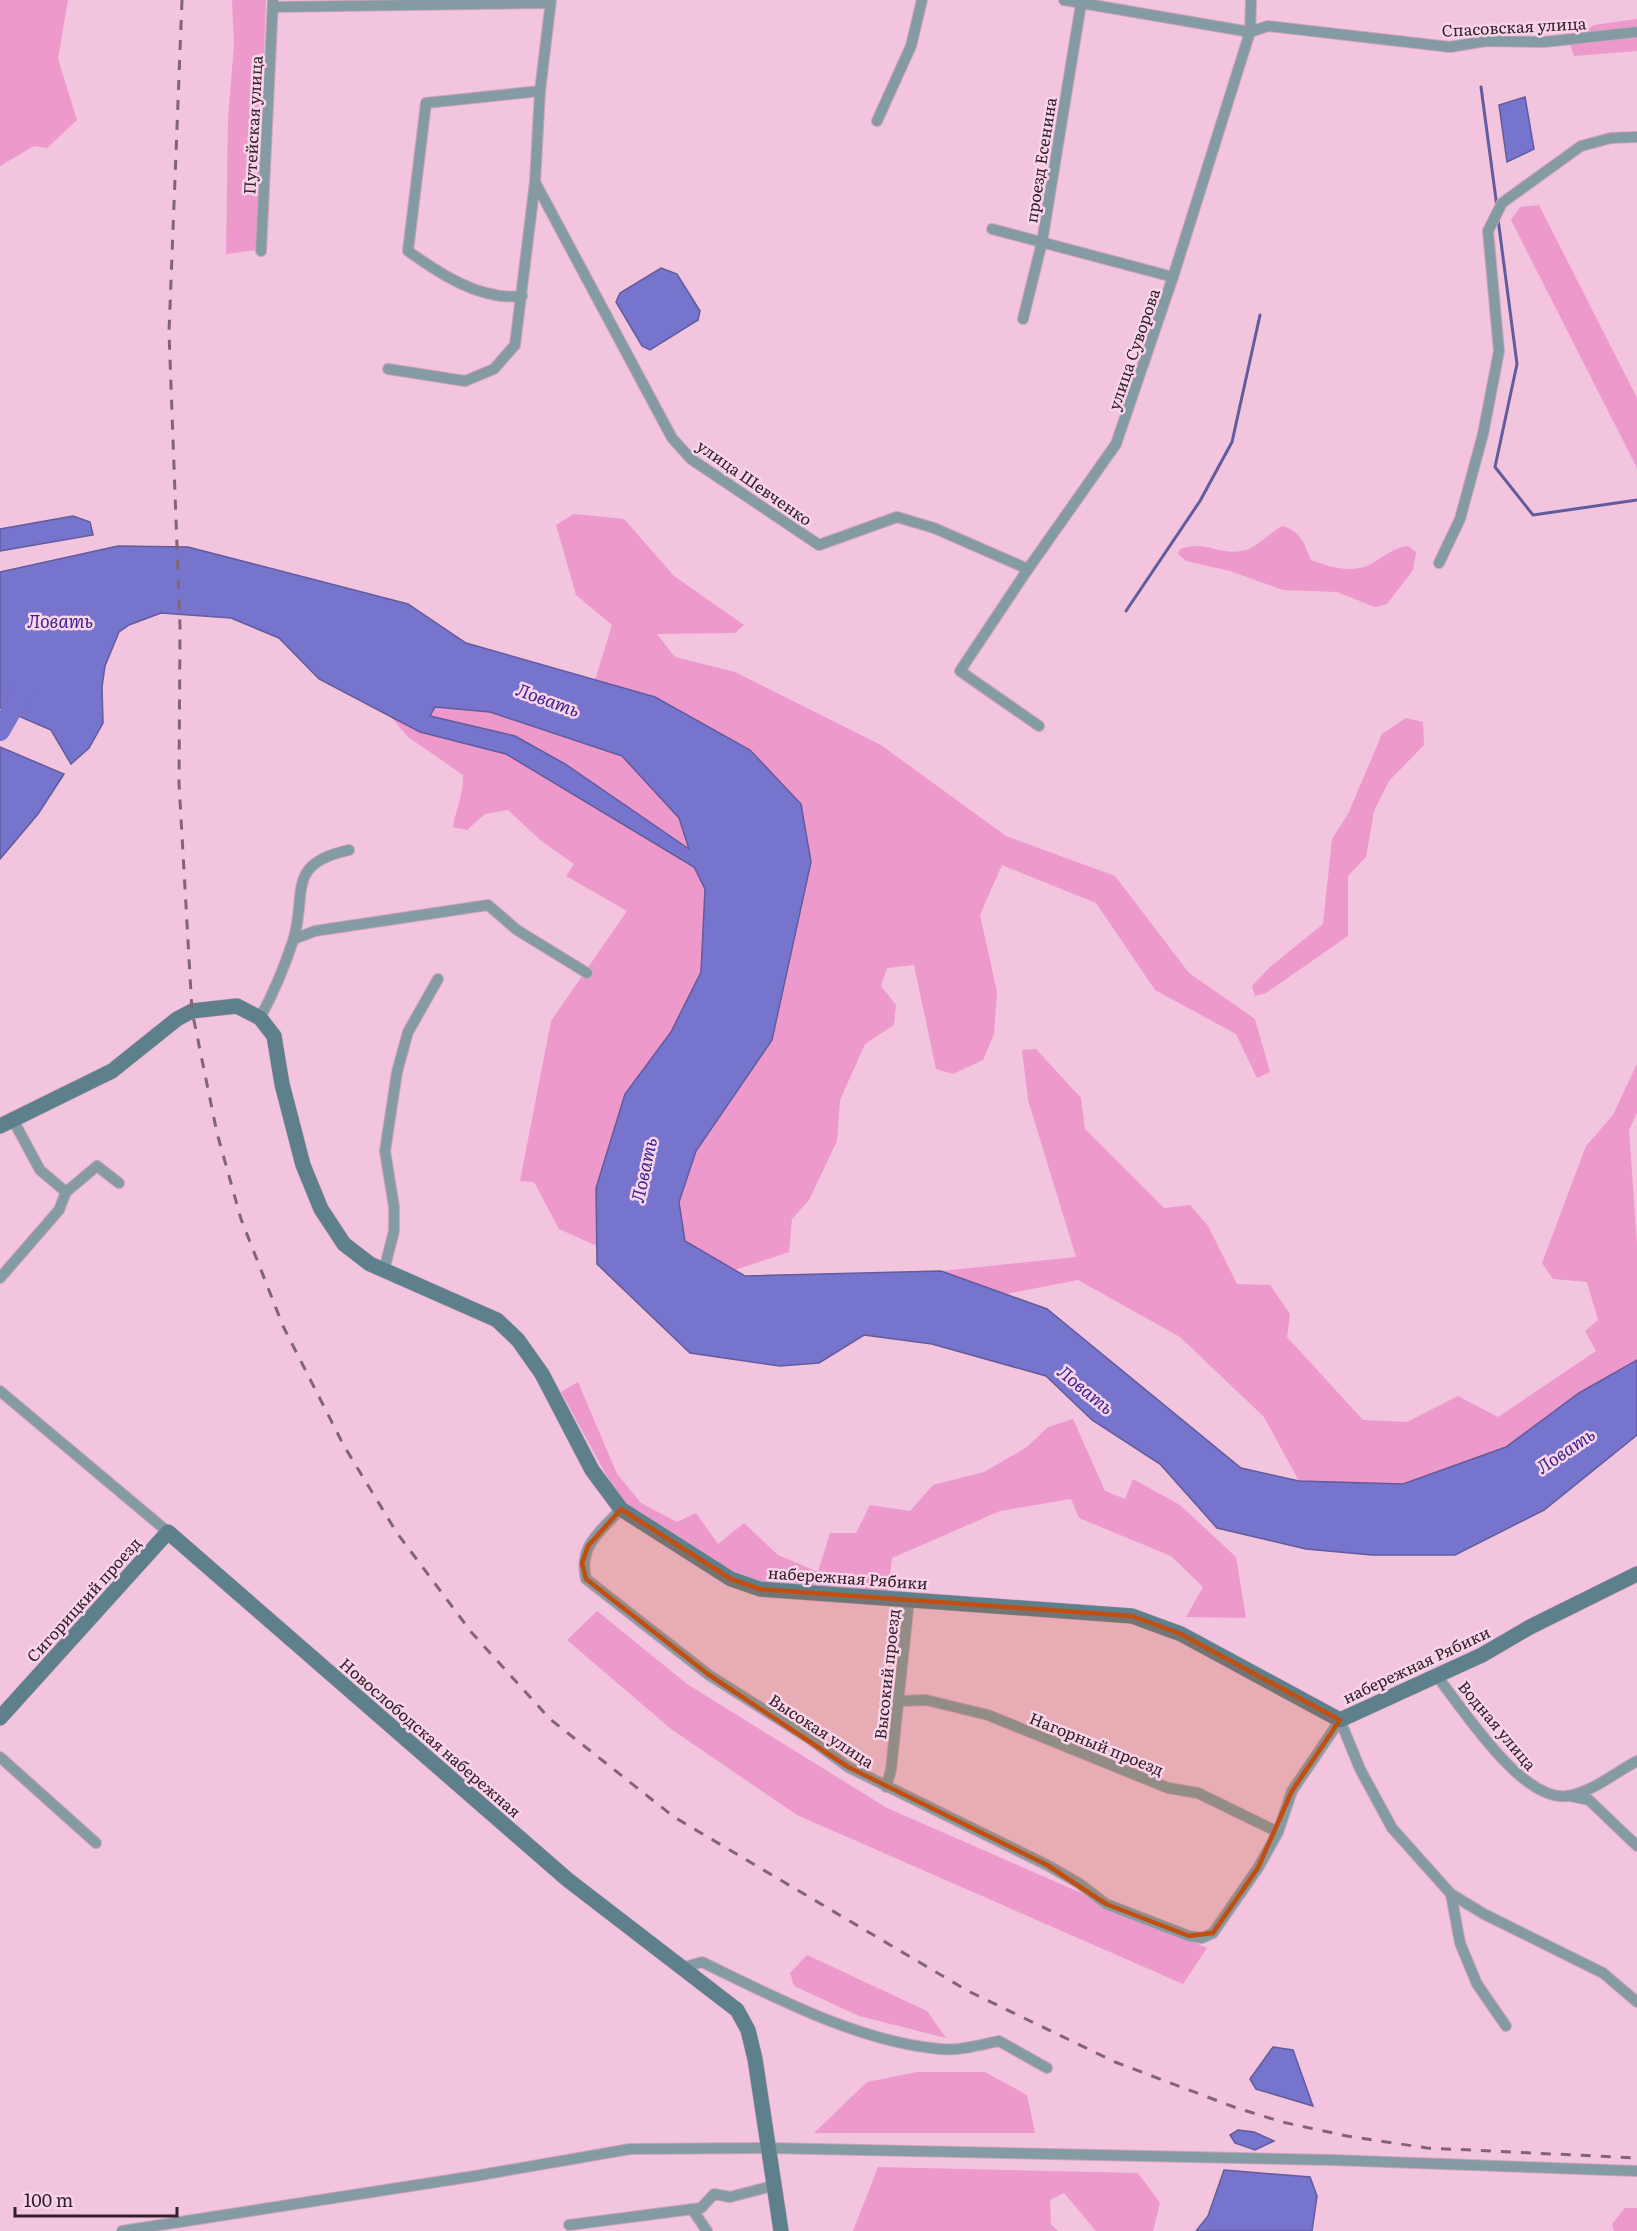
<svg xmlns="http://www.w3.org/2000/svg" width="1637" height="2231" viewBox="0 0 1637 2231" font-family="Literata,serif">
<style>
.green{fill:#ed99cc}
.water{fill:#7774cd;stroke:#625b9c;stroke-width:1.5;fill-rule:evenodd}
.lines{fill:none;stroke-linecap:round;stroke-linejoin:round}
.stream{stroke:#625b9c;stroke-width:3}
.river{stroke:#7774cd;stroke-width:20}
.street-casing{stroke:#cba3ba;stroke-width:12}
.secondary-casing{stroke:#cba3ba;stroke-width:16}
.street{stroke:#859ba3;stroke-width:10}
.secondary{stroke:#5e7f8c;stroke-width:15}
.rail{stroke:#826575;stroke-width:3;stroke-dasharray:10 10;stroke-linecap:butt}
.marked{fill:#c34e12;fill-opacity:0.2;stroke:#c34e12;stroke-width:4.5;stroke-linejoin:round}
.labels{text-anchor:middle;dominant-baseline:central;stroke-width:5;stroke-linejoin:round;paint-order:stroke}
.street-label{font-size:16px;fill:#31202a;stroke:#fad4e9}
.water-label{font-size:18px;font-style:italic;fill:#3a2690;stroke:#fad4e9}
</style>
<rect width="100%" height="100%" fill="#f2c4de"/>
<g class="green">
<path d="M0 0H68L58 59 77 120 47 148 34 146 0 166Z"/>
<path d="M232 0H266L256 250 226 254 228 119 234 44Z"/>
<path d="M1637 19V51L1574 56 1569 41 1594 25Z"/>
<path d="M1539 205 1637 398V468L1511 220 1520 207Z"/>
<path d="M574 514 624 519 674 576 744 625 735 633 657 634 675 657 735 672 881 745 1006 836 1115 876 1189 973 1255 1019 1270 1072 1257 1078 1236 1034 1155 990 1096 903 1002 865 980 915 997 992 994 1034 983 1060 953 1074 936 1069 914 965 887 968 881 986 896 1005 894 1025 865 1044 840 1100 837 1141 809 1200 792 1219 789 1252 735 1270 685 1241 679 1202 696 1151 772 1040 811 862 801 805 750 750 655 697 595 680 612 625 576 595 556 525Z"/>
<path d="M1282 526C1301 531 1304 543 1311 560 1330 567 1352 574 1371 564 1384 557 1392 548 1408 546L1416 552 1413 570 1387 604 1375 607 1337 592 1283 590 1230 571 1186 561 1178 554 1180 549C1207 539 1218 557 1246 550 1257 547 1271 532 1282 526Z"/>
<path d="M435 707 490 712 622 756 679 818 690 850 565 764 515 736 429 716Z"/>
<path d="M391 717 420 732 506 754 694 867 706 889 701 972 671 1032 625 1094 596 1188 597 1246 559 1229 534 1182 520 1181 551 1021 627 911 566 876 574 864 540 840 508 810 485 814 467 830 453 827C456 809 464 793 463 775L408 737Z"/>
<path d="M1406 718 1423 722 1424 745 1389 781 1374 811 1366 857 1348 876V936L1266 993 1255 996 1252 986 1270 967 1323 924 1332 839 1348 814 1382 734Z"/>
<path d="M1036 1049 1081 1098 1085 1129 1164 1208 1190 1205 1208 1226 1237 1284 1270 1285 1290 1314 1287 1337 1363 1420 1407 1422 1458 1396 1498 1417 1596 1351 1585 1331 1598 1320 1587 1282 1553 1279 1542 1263 1586 1146 1613 1115 1637 1064V1113L1629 1130 1637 1244V1360L1579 1393 1506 1447 1403 1484 1299 1481 1264 1417 1180 1337 1078 1280 1006 1294 941 1271 1076 1257 1028 1100 1022 1050Z"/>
<path d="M578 1382 617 1474 641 1503 677 1522 696 1513 718 1544 744 1523 778 1555 818 1572 830 1533H856L870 1505 910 1511 933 1485 984 1472 1027 1447 1048 1427 1073 1419 1105 1491 1125 1499 1133 1479 1180 1505 1236 1557 1246 1618 1186 1617 1203 1587 1171 1556 1079 1518 1071 1499 1000 1511 892 1558 888 1592 764 1585 740 1577 627 1505 614 1489 561 1392Z"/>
<path d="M597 1611 687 1684 887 1808 1207 1948 1183 1984 797 1815 671 1729 567 1640Z"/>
<path d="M807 1955 927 2011 946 2038 859 2016 794 1986 790 1973Z"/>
<path d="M917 2072H985L1027 2095 1035 2133H814L867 2082Z"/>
<path d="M878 2167 1138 2173 1160 2203 1153 2231H1096L1064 2193 1050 2200 1051 2224 1058 2231H853Z"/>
<path d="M1625 2208H1637V2231H1614L1612 2224Z"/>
</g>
<g class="water">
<path d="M1525 97 1534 149 1507 162 1499 105Z"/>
<path d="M661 268 677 274 700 311 698 320 650 350 642 346 616 302 620 293Z"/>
<path d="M73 516 90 522 93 535 0 551V529Z"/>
<path d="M118 546 188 547 408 604 466 643 655 697 750 750 801 804 811 862 772 1040 696 1151 679 1202 685 1241 745 1276 941 1271 1047 1309 1241 1468 1299 1481 1403 1484 1506 1447 1579 1393 1637 1360V1435L1544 1510 1455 1555H1372L1306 1549 1217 1528 1160 1464 1092 1420 1046 1376 932 1344 864 1335 819 1363 780 1366 690 1353 597 1264 596 1188 625 1094 671 1032 701 972 705 889 694 867 506 754 420 732 319 679 279 638 231 618 161 613 129 625 119 632 105 666 102 687 103 723 89 748 71 764 51 730 0 708V572ZM435 707 490 712 622 756 679 818 689 849 565 764 515 736 430 716Z"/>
<path d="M0 747 64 774 38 814 0 859Z"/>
<path d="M1273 2047 1293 2050 1313 2106 1256 2089 1250 2079Z"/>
<path d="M1238 2130 1254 2132 1274 2141 1255 2150 1235 2143 1230 2135Z"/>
<path d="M1224 2170 1310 2177 1317 2196 1312 2231H1196L1208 2216Z"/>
</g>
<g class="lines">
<g class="stream">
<path d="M1481 87 1497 207"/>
<path d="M1498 219 1517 364 1495 467 1533 515 1637 500"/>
<path d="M1126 611 1200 501 1232 442 1260 315"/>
</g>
<path class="river" d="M0 731 24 689"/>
<defs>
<g id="street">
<path d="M1064 0 1250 32 1268 26 1450 47 1486 41 1544 42 1637 32"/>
<path d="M273 7 550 3"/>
<path d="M877 121 911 46 922 0"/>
<path d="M535 182 672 438 691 459 819 545 897 517 934 528 1028 569"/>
<path d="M992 229 1173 277"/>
<path d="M261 251 273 0"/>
<path d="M522 296C481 301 440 274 408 251L426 103 540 91"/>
<path d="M1023 319 1042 242 1081 4"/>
<path d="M388 369 465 381 494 369 515 345 535 182 540 91 551 0"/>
<path d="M1439 563 1460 519 1483 434 1499 351 1488 231 1502 203 1581 146 1611 138 1637 137"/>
<path d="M1039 726 960 671 1028 569 1116 444 1173 277 1250 32 1251 0"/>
<path d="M294 939 315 931 488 905 517 930 587 973"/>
<path d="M260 1018C273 994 284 968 293 941 308 894 284 864 349 850"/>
<path d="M13 1120 40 1170 66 1192 97 1166 119 1183"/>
<path d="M384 1270 394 1231V1207L385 1151 397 1072 408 1032 438 979"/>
<path d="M0 1278 59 1210 66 1192"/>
<path d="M0 1391 168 1532"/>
<path d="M621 1509C600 1532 578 1546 586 1579L709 1675 807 1737 848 1767 1047 1865 1080 1884 1106 1904 1189 1936 1202 1938 1213 1933 1258 1868 1278 1832 1292 1791 1340 1720"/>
<path d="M1436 1675C1463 1709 1522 1802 1567 1796 1591 1793 1616 1772 1637 1761"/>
<path d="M899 1701 926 1700 988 1715 1168 1788 1198 1793 1278 1832"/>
<path d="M1340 1720 1360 1769 1392 1828 1451 1894 1484 1914 1603 1973 1637 2002"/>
<path d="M0 1757 96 1843"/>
<path d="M886 1787 891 1770 909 1600"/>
<path d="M1570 1796 1589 1800 1637 1846"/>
<path d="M1451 1894 1460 1943 1477 1984 1506 2026"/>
<path d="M682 1968 702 1962C774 1997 859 2042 940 2049 959 2051 980 2045 999 2041L1047 2068"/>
<path d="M692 2209 707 2231"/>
<path d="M569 2225 701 2208 714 2194 730 2197 772 2186"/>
<path d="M122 2231 475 2176 630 2149 768 2148 1332 2160 1637 2171"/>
</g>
<g id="secondary">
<path d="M0 1126 112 1071 177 1019 192 1011 237 1006 260 1018 274 1036 282 1084 303 1165 321 1209 344 1244 370 1264 497 1320 518 1340 542 1374 592 1470 621 1509 731 1579 760 1589 1132 1616 1181 1634 1340 1720 1482 1655 1530 1627 1637 1574"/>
<path d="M0 1718 168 1532 568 1880 737 2010 748 2030 755 2059 781 2231"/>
</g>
</defs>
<use href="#street" class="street-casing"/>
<use href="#secondary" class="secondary-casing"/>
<use href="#street" class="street"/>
<use href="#secondary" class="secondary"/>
<path class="rail" d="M182 0 169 332 180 627 179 783 192 1011 217 1133 241 1219 283 1326 344 1446 397 1533 472 1633 550 1719 674 1817 968 1991 1115 2062 1234 2107 1282 2122 1347 2136 1427 2148 1637 2158"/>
</g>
<path class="marked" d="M621 1509 731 1579 760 1589 1132 1616 1181 1634 1340 1720 1292 1791 1258 1868 1213 1933 1189 1936 1106 1904 1047 1865 848 1767 709 1675 586 1579 582 1563 588 1546Z"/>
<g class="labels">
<g class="street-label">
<text transform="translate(1514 26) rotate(-3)">Спасовская улица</text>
<text transform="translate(252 125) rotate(-87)">Путейская улица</text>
<text transform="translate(1040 160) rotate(-81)">проезд Есенина</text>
<text transform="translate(1133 349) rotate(-71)">улица Суворова</text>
<text transform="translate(755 482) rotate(35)">улица Шевченко</text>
<text transform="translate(848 1577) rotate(4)">набережная Рябики</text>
<text transform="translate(83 1599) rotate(-48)">Сигорицкий проезд</text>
<text transform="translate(1416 1664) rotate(-25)">набережная Рябики</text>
<text transform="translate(886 1674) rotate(-84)">Высокий проезд</text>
<text transform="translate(1498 1725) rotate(50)">Водная улица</text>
<text transform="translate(822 1730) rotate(33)">Высокая улица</text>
<text transform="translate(431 1737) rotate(41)">Новослободская набережная</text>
<text transform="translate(1097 1743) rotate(22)">Нагорный проезд</text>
</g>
<g class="water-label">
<text x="60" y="620">Ловать</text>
<text transform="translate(548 699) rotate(20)">Ловать</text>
<text transform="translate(643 1170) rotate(-78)">Ловать</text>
<text transform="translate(1086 1389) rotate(39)">Ловать</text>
<text transform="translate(1565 1450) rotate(-34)">Ловать</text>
</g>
</g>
<path d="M15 2207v9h162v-9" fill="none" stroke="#31202a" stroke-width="3"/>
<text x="24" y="2207" font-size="18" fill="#31202a" stroke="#fad4e9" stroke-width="4.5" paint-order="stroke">100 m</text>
</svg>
